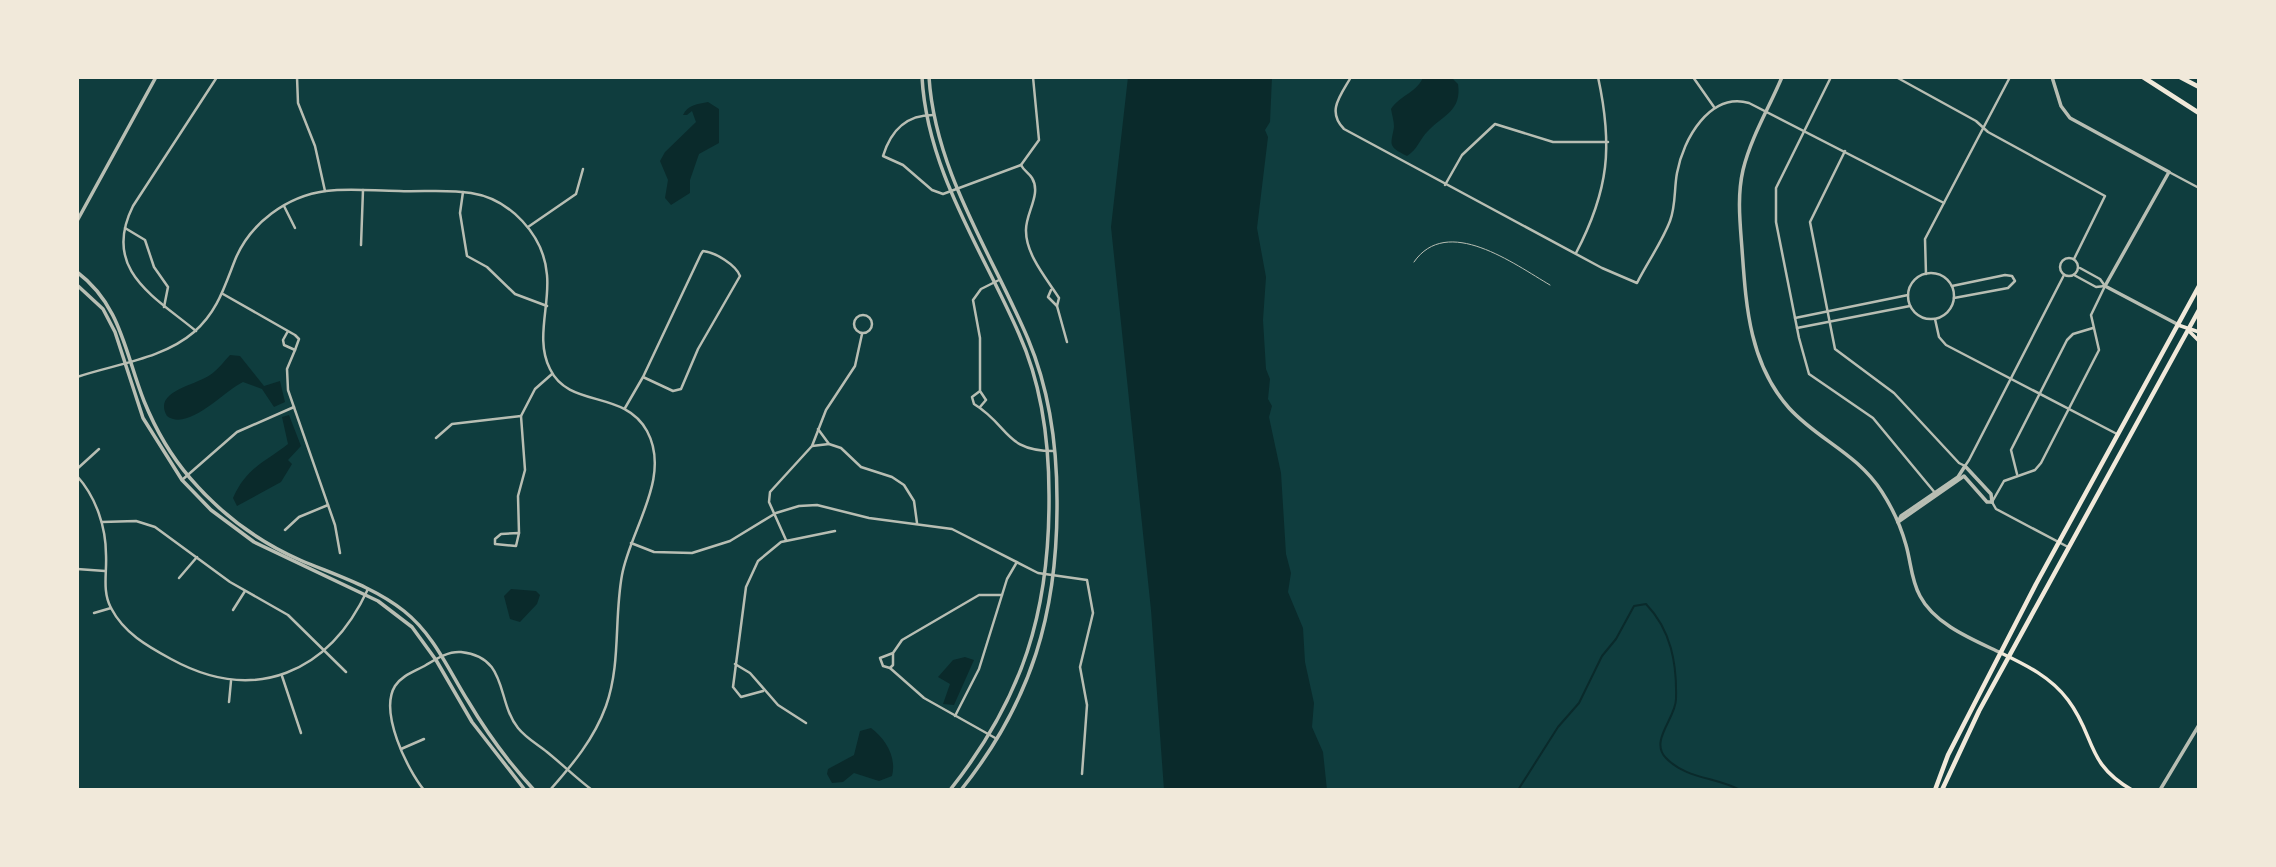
<svg xmlns="http://www.w3.org/2000/svg" width="2276" height="867" viewBox="0 0 2276 867" font-family="Montserrat,sans-serif">
<style>
.water{fill:#0a2a2b}
.lines{fill:none;stroke-linecap:round;stroke-linejoin:round}
.stream{stroke:#0a2a2b;stroke-width:2}
.service{stroke:#b8beb3;stroke-width:1}
.minor{stroke:#b8beb3;stroke-width:2.5}
.tertiary{stroke:#b8beb3;stroke-width:3.5}
.secondary{stroke:#f1e9da;stroke-width:3.5}
.primary{stroke:#f1e9da;stroke-width:4.5}
.motorway{stroke:#f1e9da;stroke-width:4.5}
</style>
<rect width="100%" height="100%" fill="#0f3d3e"/>
<g class="water">
<path d="M1128 77H1272L1270 122 1265 130 1268 137 1257 228 1266 277 1263 320 1266 369 1270 379 1268 399 1272 406 1269 417 1281 473 1286 554 1291 573 1288 592 1303 628 1305 662 1314 703 1312 727 1323 752 1327 790H1164L1151 610 1111 227Z"/>
<path d="M1423 77H1451L1458 84C1462 111 1443 115 1428 131 1419 140 1418 149 1407 156 1387 146 1391 145 1394 127 1394 121 1392 115 1391 109 1400 95 1418 92 1423 77Z"/>
<path d="M708 102 719 109V143L699 154 690 180V193L671 205 665 198 668 180 660 161 665 152 696 122 692 111 687 115H683C687 105 698 104 708 102Z"/>
<path d="M230 355 240 356 264 386 280 381 285 402 274 407 262 389 243 382C224 391 188 432 167 416 152 391 197 385 210 375 218 370 224 361 230 355Z"/>
<path d="M289 415 301 446 288 460 292 464 281 482 237 506 233 498C247 467 264 463 288 444L282 417Z"/>
<path d="M511 589 536 591 540 595 537 604 520 622 510 619 504 596Z"/>
<path d="M965 657 974 660 954 705 943 704 950 684 938 677 953 660Z"/>
<path d="M871 728C885 738 897 757 892 776L879 781 854 773 843 782 832 783 827 774 828 769 854 755 860 731Z"/>
</g>
<g class="lines">
<path class="stream" d="M1518 790 1558 727 1579 703 1602 656 1616 639 1634 606 1646 604C1671 630 1677 663 1676 699 1676 718 1649 741 1666 758 1686 779 1716 777 1740 790"/>
<path class="service" d="M1414 262C1447 214 1514 264 1550 285"/>
<g class="minor">
<path d="M297 77 298 103 315 146 325 191"/>
<path d="M1351 77C1341 95 1326 111 1344 129L1602 268 1637 283C1647 263 1662 242 1670 221 1676 205 1674 189 1677 173 1683 139 1710 92 1749 103L1944 203"/>
<path d="M1693 77 1714 107"/>
<path d="M1831 77 1776 188V222L1799 338 1809 374 1873 418 1936 494"/>
<path d="M1896 77 1976 121 1988 132 2105 196 2074 259"/>
<path d="M933 115C906 115 891 130 883 156L903 165 932 190 943 194 1021 165"/>
<path d="M1845 151 1810 222 1835 349 1894 393 1959 463 1965 466 1969 460 2064 275"/>
<path d="M1021 165C1024 171 1029 173 1032 178 1042 194 1025 214 1026 231 1026 255 1047 279 1059 298L1057 306 1048 297 1051 290"/>
<path d="M1021 165 1039 140 1033 77"/>
<path d="M2169 172 2199 188"/>
<path d="M1445 185 1462 155 1495 124 1553 142H1608"/>
<path d="M463 192 460 213 467 256 487 267 515 294 547 306"/>
<path d="M284 206 295 228"/>
<path d="M528 227 576 194 583 169"/>
<path d="M125 228 145 240 154 267 168 287 164 307"/>
<path d="M361 245 363 190"/>
<path d="M1576 253C1609 190 1613 146 1598 77"/>
<circle cx="2069" cy="267" r="9"/>
<path d="M2080 268 2100 279 2105 286"/>
<circle cx="1931" cy="296" r="23"/>
<path d="M1926 274 1925 239 2010 77"/>
<path d="M2074 275 2096 287 2105 286"/>
<path d="M1952 286 2005 275 2012 276 2015 281 2008 288 1954 298"/>
<path d="M223 294 295 335 299 339 295 350 284 345 283 340 288 331"/>
<path d="M1057 306 1067 342"/>
<circle cx="863" cy="324" r="9"/>
<path d="M1795 318 1908 295"/>
<path d="M1935 319 1939 337 1946 345 2117 434"/>
<path d="M1797 328 1910 306"/>
<path d="M196 331C155 297 101 270 133 206L217 77"/>
<path d="M295 350 287 369 288 390 335 525 340 553"/>
<path d="M77 377C115 364 163 359 194 332 217 312 224 288 235 260 250 223 287 196 326 191 350 188 375 191 399 191 422 192 447 189 471 193 510 199 544 235 547 275 550 306 535 340 550 369 569 409 624 389 647 431 672 477 630 530 622 575 614 618 621 664 606 706 594 739 573 764 550 790"/>
<path d="M980 390V338L973 300 981 289 999 280"/>
<path d="M980 407 986 400 980 391 972 397 974 404C1010 426 1004 451 1054 451"/>
<path d="M625 408 643 377 701 254 703 251C715 252 736 265 740 276L698 349 681 389 673 391 643 377"/>
<path d="M818 429 829 444 841 448 861 467 892 477 904 485 914 501 917 523"/>
<path d="M436 438 452 424 521 416"/>
<path d="M812 446 829 444"/>
<path d="M77 469 99 449"/>
<path d="M2017 474 2011 450 2067 340 2073 334 2093 328"/>
<path d="M77 476C96 497 106 527 106 555 107 573 102 591 111 608 124 633 147 646 171 659 255 705 329 673 368 589"/>
<path d="M182 480 237 432 294 407"/>
<path d="M102 522 136 521 155 527 230 582 288 615 346 672"/>
<path d="M285 530 299 517 328 505"/>
<path d="M519 533 518 496 525 470 521 416 535 389 552 374"/>
<path d="M519 533 516 546 495 544V539L501 534Z"/>
<path d="M786 540 769 502 770 492 812 446 826 410 855 366 862 334"/>
<path d="M631 543 654 552 692 553 730 541 776 513 799 506 817 505 869 518 952 529 1038 573 1087 580 1093 613 1080 667 1087 705 1082 774"/>
<path d="M2068 547 1996 509 1992 502 2004 481 2035 470 2041 463 2099 350 2091 315 2105 286"/>
<path d="M77 569 105 571"/>
<path d="M179 578 197 557"/>
<path d="M233 610 245 591"/>
<path d="M94 613 111 608"/>
<path d="M893 653 880 658 883 666 890 668 893 665V653L902 640 979 595H1002"/>
<path d="M735 664 750 673 778 705 806 723"/>
<path d="M890 668 924 698 997 739"/>
<path d="M282 676 301 733"/>
<path d="M763 691 741 697 733 687 746 587 758 561 781 542 835 531"/>
<path d="M229 702 231 681"/>
<path d="M955 716 979 669 1007 579 1017 562"/>
<path d="M401 749 424 739"/>
<path d="M424 790C407 769 379 712 395 686 402 675 416 671 426 665 436 659 448 651 461 652 509 657 496 701 518 728 526 738 537 744 547 752 562 764 576 778 592 790"/>
</g>
<g class="tertiary">
<path d="M922 77C927 171 983 251 1019 334 1041 383 1049 441 1049 495 1050 611 1023 698 950 790"/>
<path d="M929 77C935 172 992 254 1028 339 1049 389 1057 446 1057 500 1058 612 1032 701 961 790"/>
<path d="M1782 77C1769 108 1751 137 1743 170 1737 196 1740 222 1742 249 1746 305 1749 363 1789 408 1818 440 1857 453 1882 492 1893 509 1901 527 1906 545 1911 562 1911 580 1920 596 1935 625 1974 640 2001 653"/>
<path d="M2052 77 2061 106 2070 118 2169 172 2105 286 2177 324"/>
<path d="M77 221 156 77"/>
<path d="M77 272C121 305 125 353 144 401 155 428 171 456 190 478 220 513 257 541 300 560 335 575 374 587 404 611 434 635 448 669 468 701 487 733 509 763 534 790"/>
<path d="M77 285 103 309 115 332 143 418 182 480 211 510 254 542 378 601 412 627 436 660 472 722 525 790"/>
<path d="M1898 522 1901 516 1958 477 1965 466 1991 494 1992 502"/>
<path d="M1898 522 1964 476 1987 502H1992"/>
<path d="M2160 790 2199 725"/>
</g>
<g class="secondary">
<path d="M2178 325 2199 332"/>
<path d="M2188 330 2199 341"/>
<path d="M2001 653C2026 665 2051 677 2068 700 2096 737 2085 763 2132 790"/>
</g>
<g class="primary">
<path d="M1935 790 1948 755 2036 584 2199 286"/>
<path d="M1942 790 1979 711 2199 310"/>
</g>
<g class="motorway">
<path d="M2143 77 2199 113"/>
<path d="M2180 77 2199 87"/>
</g>
</g>
<rect width="2276" height="867" fill="none" stroke="#f1e9da" stroke-width="158"/>
</svg>
